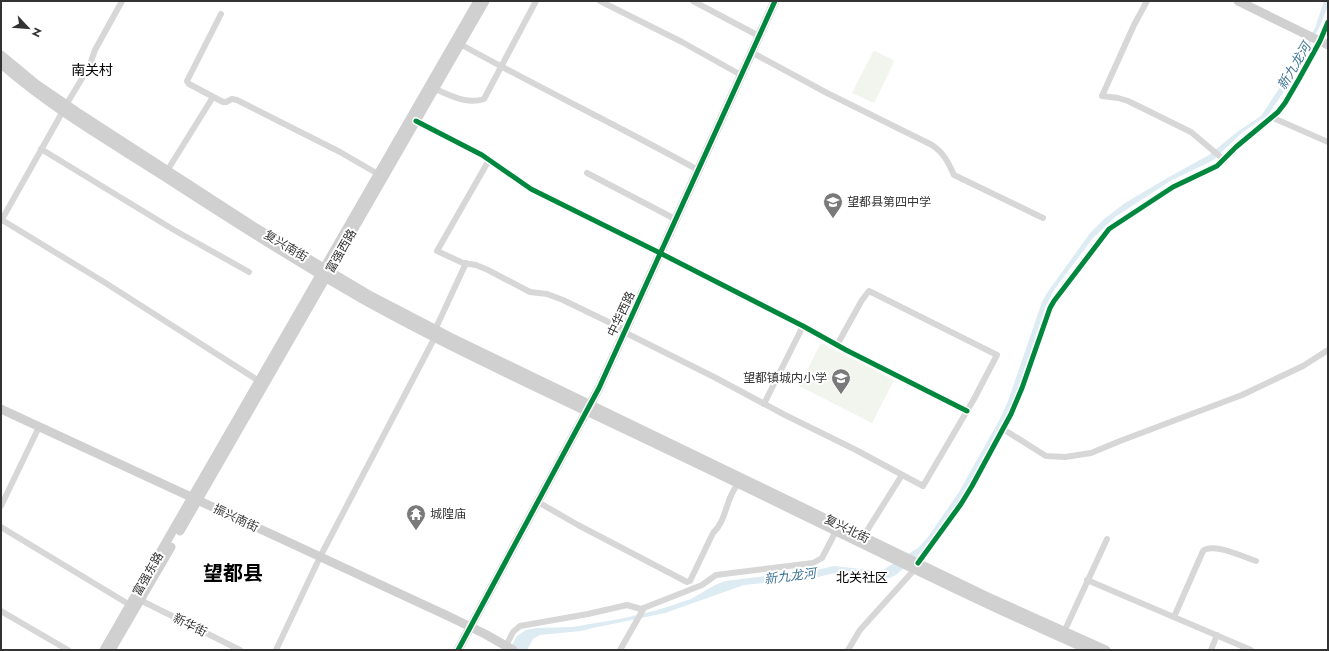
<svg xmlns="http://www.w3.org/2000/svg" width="1329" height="651" viewBox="0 0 1329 651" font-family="Jost,'Noto Sans SC',sans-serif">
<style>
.green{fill:#f1f5ed}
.water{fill:#ddebf3}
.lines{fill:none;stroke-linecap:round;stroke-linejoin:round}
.street{stroke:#d7d7d7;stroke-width:6}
.secondary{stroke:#d0d0d0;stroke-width:9}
.cycleway-casing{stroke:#fff;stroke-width:8}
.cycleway{stroke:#00873e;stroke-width:5}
.labels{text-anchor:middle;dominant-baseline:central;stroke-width:4;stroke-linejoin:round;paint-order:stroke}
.poi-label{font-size:12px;fill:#333;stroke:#fff;text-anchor:start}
.street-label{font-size:12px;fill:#333;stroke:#fff}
.water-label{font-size:13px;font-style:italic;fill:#3f7597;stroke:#fff}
.neighbourhood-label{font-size:13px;fill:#000;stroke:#fff}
.quarter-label{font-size:14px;fill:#000;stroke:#fff}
.town-label{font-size:20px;font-weight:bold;fill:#000;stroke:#fff}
</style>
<rect width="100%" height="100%" fill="#fff"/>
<g class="green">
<path d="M875 51 893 60 894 62 874 103 852 93 873 52Z"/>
<path d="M821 343 894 380 872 423 799 386Z"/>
</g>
<path class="water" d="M1324 1H1328V5L1321 24 1307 51 1287 87 1268 115 1243 132 1212 161 1172 180 1115 217 1093 238 1054 290 1045 308 1015 399 967 490 926 548 896 575 889 578 859 573 843 572 830 574 814 578 744 585 665 613 593 628 581 631 540 635 533 639 527 650H509L517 636 526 630 537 628 572 627 620 619 658 610 691 599 715 585 725 581 816 570 834 566 878 571 883 570 918 548 928 537 959 492 1001 417 1008 401 1042 302 1047 293 1090 233 1103 220 1125 203 1169 177 1209 155 1237 132 1261 116 1290 72 1315 28Z"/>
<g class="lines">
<g class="street">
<path d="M600 1 682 42 741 75"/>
<path d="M693 1 759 36"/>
<path d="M1147 1 1134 25 1102 96 1118 98 1128 101 1191 132 1223 159"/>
<path d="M221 14 187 81 189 84 223 102H226L232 99 237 100 340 152 378 174"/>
<path d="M460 44C539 88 619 126 698 170"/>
<path d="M751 52 827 93 932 145C944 153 948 162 954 175L1043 218"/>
<path d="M435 89C450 95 467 105 484 99L536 1"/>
<path d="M66 105 89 67 95 50 122 1"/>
<path d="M1271 117 1328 142"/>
<path d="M416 121 482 155 531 189 660 253 803 326 846 350 967 411"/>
<path d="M41 149 174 230 249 272"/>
<path d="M489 160 437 251 463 263 476 265 488 270 530 292 547 294 563 300 625 330"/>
<path d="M167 171 213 97"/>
<path d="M587 173 675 219"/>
<path d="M2 220 104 282 259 381"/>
<path d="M1 221 63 111"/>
<path d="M435 330 466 263"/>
<path d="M624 332 714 377 785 415 856 450 923 486 974 399 997 355 869 291 862 300 837 345"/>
<path d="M764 404 803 326"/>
<path d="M1003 429 1046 456 1065 457 1091 453 1120 441 1242 395 1303 366 1328 350"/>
<path d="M538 502 578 525 687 582 690 581 713 533C723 524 725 510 730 498 732 493 735 488 738 483"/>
<path d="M1 506 39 427"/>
<path d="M1 527 130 605"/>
<path d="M863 537 902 475"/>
<path d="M918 563 961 504 972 486 1011 414 1022 388 1050 308 1054 301 1109 229 1173 187 1217 166 1236 147 1278 112 1285 103 1299 79 1320 41 1328 22"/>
<path d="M1087 580 1251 650"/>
<path d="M140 600 240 650"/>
<path d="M1 611 68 650"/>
<path d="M1174 617 1203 551C1212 542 1244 557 1256 561"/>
<path d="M1064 632 1107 539"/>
<path d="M506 646 513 632 520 626 588 614 627 605 641 609 702 585 716 575 813 563 822 558 836 531"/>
<path d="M276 650 320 557 435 337"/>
<path d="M620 650 644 608"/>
<path d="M848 650 860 630 915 569"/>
<path d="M1211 650 1217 635"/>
</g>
<g class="secondary">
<path d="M1238 1 1328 45"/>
<path d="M1 55 36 84 77 112 253 226 371 296 450 337 988 597 1106 650"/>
<path d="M1 64C51 108 109 141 165 177 231 220 297 262 366 301 462 354 564 400 662 447 804 514 945 587 1089 650"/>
<path d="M1 409 448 616 485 634 513 650"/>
<path d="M180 531 485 1"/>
<path d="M104 650 478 1"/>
<path d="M111 650 171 547"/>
<path d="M458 650 599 388 775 1"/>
</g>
<defs>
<g id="cycleway">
<path d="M416 121 482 155 531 189 660 253 803 326 846 350 967 411"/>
<path d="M918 563 961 504 972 486 1011 414 1022 388 1050 308 1054 301 1109 229 1173 187 1217 166 1236 147 1278 112 1285 103 1299 79 1320 41 1328 22"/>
<path d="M458 650 599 388 775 1"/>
</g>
</defs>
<use href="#cycleway" class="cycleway-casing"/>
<use href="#cycleway" class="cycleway"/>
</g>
<defs>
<symbol id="school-pin" viewBox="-11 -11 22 30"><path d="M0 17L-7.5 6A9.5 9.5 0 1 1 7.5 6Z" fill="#7a7a7a" stroke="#fff"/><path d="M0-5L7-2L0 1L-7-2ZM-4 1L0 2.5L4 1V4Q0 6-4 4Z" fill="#fff"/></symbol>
<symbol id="temple-pin" viewBox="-11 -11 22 30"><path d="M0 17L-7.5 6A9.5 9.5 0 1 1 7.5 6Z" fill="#7a7a7a" stroke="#fff"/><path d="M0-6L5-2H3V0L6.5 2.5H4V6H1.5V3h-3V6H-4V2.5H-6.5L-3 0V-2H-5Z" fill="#fff"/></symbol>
</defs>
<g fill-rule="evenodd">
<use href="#school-pin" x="822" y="191" width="22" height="30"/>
<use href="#school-pin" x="830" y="367" width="22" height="30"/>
<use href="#temple-pin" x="405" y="503" width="22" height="30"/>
</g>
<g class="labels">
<g class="poi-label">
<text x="847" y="202">望都县第四中学</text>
<text x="827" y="378" text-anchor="end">望都镇城内小学</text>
<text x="430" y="514">城隍庙</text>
</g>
<g class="street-label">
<text transform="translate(286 246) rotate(31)">复兴南街</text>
<text transform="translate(341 251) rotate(-60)">富强西路</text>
<text transform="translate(621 314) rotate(-65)">中华西路</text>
<text transform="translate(236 518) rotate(25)">振兴南街</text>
<text transform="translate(847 529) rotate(26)">复兴北街</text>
<text transform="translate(148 574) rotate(-60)">富强东路</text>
<text transform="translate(190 625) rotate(27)">新华街</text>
</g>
<g class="water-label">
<text transform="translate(1294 66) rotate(-59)">新九龙河</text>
<text transform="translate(790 576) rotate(-7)">新九龙河</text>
</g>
<g class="neighbourhood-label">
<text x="862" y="577">北关社区</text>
</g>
<g class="quarter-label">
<text x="92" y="70">南关村</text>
</g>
<g class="town-label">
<text x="233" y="573">望都县</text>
</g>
</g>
<rect width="1329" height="651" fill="none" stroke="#333333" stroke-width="4"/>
<g transform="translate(28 28) rotate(116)" stroke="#ffffff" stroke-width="3" paint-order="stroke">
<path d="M0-3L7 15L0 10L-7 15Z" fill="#333333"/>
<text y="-6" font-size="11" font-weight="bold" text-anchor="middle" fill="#333333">N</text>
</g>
</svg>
